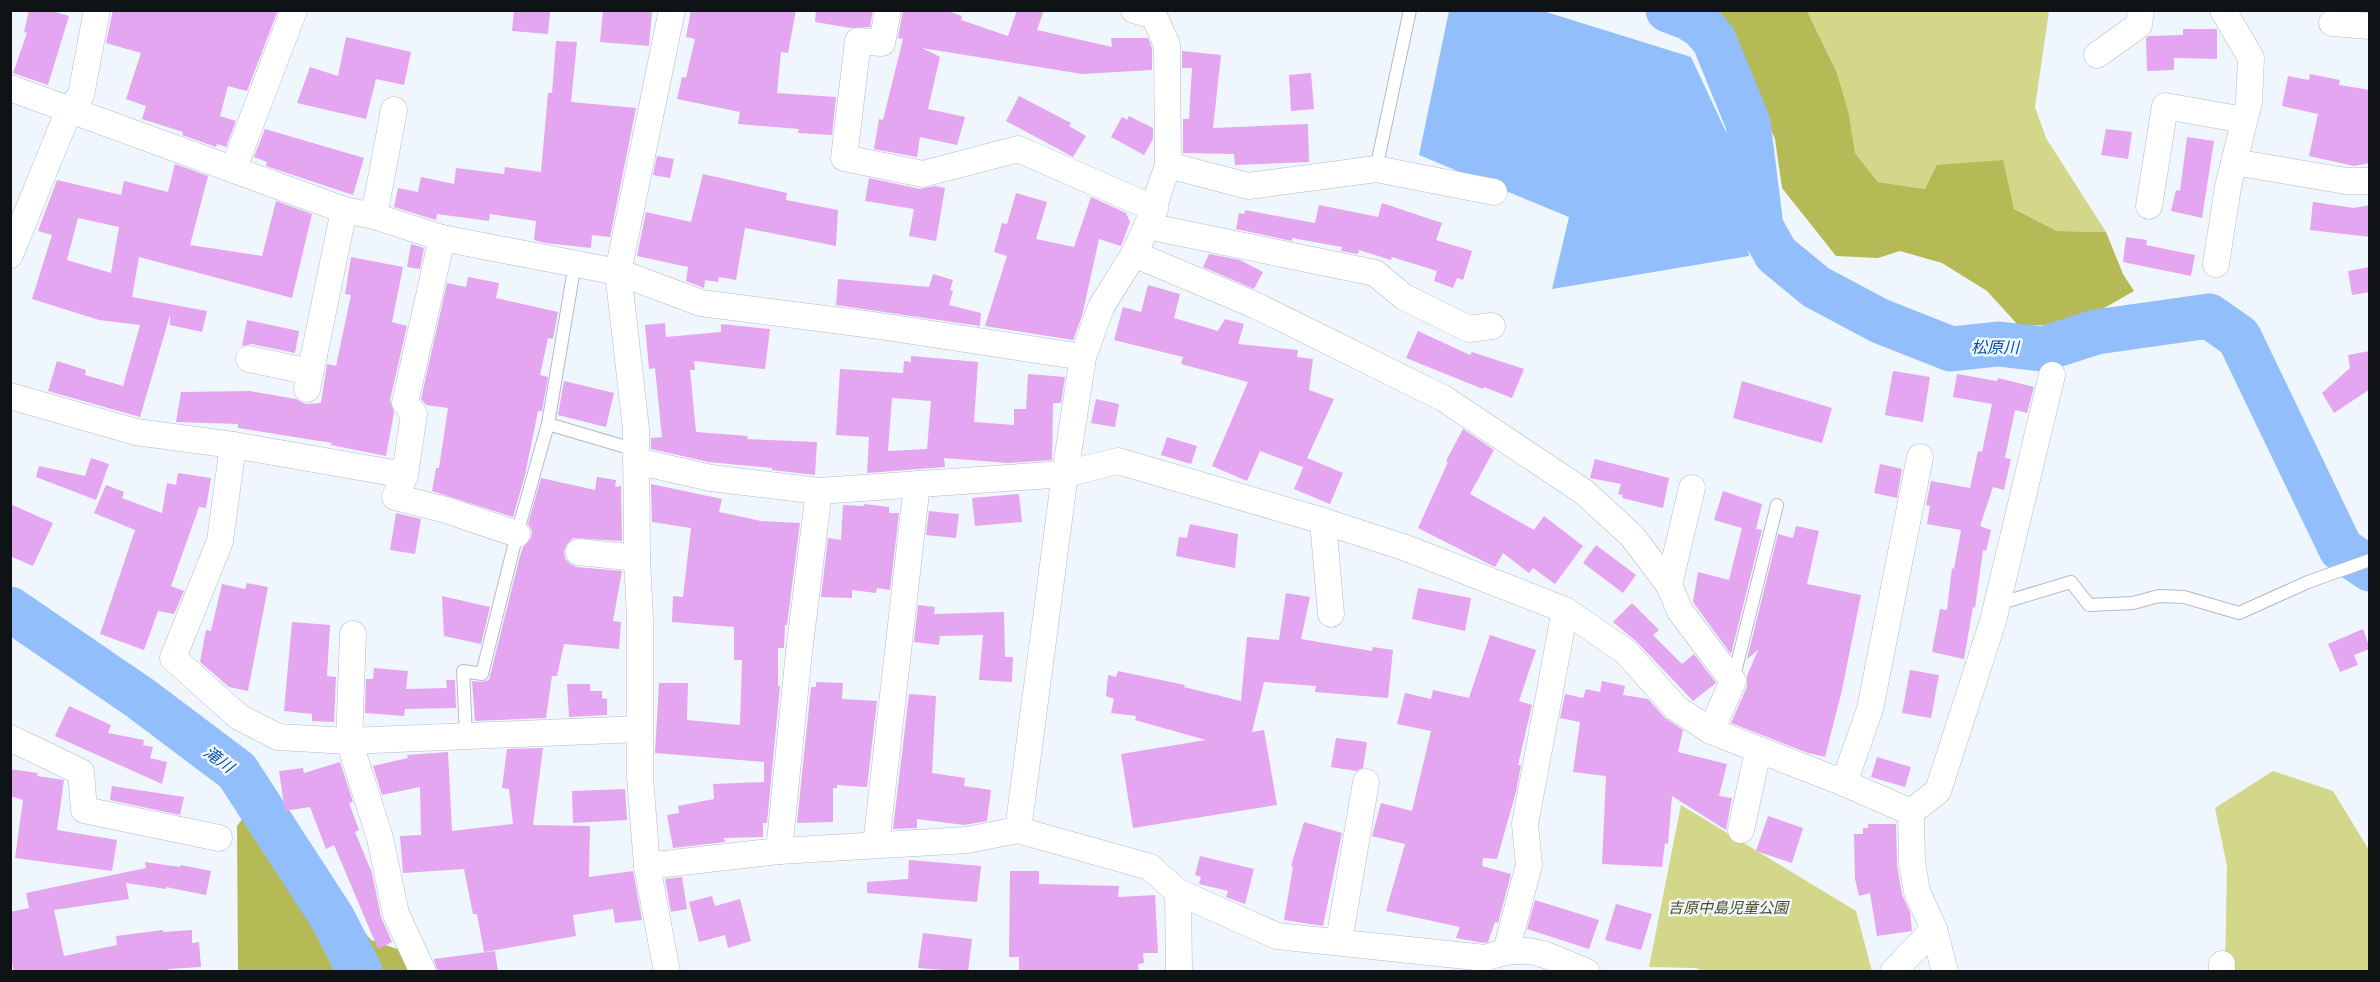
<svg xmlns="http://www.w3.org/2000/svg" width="2380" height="982" viewBox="0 0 2380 982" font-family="'IBM Plex Serif','Noto Sans JP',serif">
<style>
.green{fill:#d2d789}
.forest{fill:#b6ba56}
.water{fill:#92befb}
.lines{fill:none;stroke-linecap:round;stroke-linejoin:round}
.river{stroke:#92befb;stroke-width:45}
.building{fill:#e4a5f1;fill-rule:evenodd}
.service-casing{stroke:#b4bbc4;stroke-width:14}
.minor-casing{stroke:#b4bbc4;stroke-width:27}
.service{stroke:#fff;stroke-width:12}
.minor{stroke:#fff;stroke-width:26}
.labels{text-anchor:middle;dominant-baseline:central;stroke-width:5;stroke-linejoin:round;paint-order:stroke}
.park-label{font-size:15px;font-style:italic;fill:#4b4d24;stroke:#f0f6fe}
.water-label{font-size:16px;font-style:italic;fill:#0250a6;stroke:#f0f6fe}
</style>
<rect width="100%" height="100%" fill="#f0f6fe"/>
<g class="green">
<path d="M1807 11H2049L2035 107 2046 138 2106 232 2057 231 2014 209 2002 160 1925 189 1878 182 1855 153 1849 114 1837 73Z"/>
<path d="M2273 771 2333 791 2369 850V971H2225L2227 866 2215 808Z"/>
<path d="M1681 805 1856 911 1872 971 1706 972 1696 968 1649 967Z"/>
</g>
<g class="forest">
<path d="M1707 11H1807L1837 73 1849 114 1855 153 1878 182 1925 189 1937 165 2003 160 2014 209 2057 231 2106 232 2123 274 2134 291 2099 311 2049 325 2019 326 1987 291 1942 263 1900 251 1878 258 1836 256 1782 188 1775 139 1748 76Z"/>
<path d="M256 801 371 940 406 952 411 971H238L237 826Z"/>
</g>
<path class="water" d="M1449 11H1543L1691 57 1727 134 1749 256 1552 289 1569 217 1419 155Z"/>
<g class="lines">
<g class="river">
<path d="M1668 10 1689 18 1702 26 1714 40 1748 123 1761 227 1776 254 1816 287 1880 321 1951 349 1998 344 2043 349 2096 332 2209 316 2239 337 2341 549 2370 569"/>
<path d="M10 609 140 698 237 771 333 919 360 972"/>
</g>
</g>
<g class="building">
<path d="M29 10H49L69 16 48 85 13 73 27 33 24 32Z"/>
<path d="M113 10H278L247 91 228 86 220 116 236 121 226 147 217 144 216 147 182 135 183 132 142 119 146 106 126 99 141 53 106 43Z"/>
<path d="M514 10 550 12 548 34 512 31Z"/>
<path d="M603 10 652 12 649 46 600 42Z"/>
<path d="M691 10H796L788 53 781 52 777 93 836 97 832 135 798 133 799 129 738 124 740 112 677 99 682 77 686 78 695 39 686 37Z"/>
<path d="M816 10H873L870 27 851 28 815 22Z"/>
<path d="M903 10H945L962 16 961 20 1008 36 1017 10H1044L1037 30 1112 47 1111 38H1148L1152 48V70L1082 74 922 48 940 57 928 109 965 117 957 145 920 137 917 157 874 149 879 119 883 120 903 39 898 38Z"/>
<path d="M2183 29H2217V59L2174 58V70L2147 71 2146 38 2149 36 2183 35Z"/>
<path d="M346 37 411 52 404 85 376 79 366 119 297 103 310 67 338 76Z"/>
<path d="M556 41 577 42 571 102 636 108 610 237 592 235 591 248 545 243 534 240 536 221 490 214 489 221 437 214 436 220 394 207 398 188 418 192 421 177 454 184 456 168 504 174 505 167 541 172 548 93H552Z"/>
<path d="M1182 51 1221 55 1213 128 1308 124 1309 162 1235 165 1234 154 1183 153V119H1189L1192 68H1182Z"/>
<path d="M1311 73 1314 109 1291 111 1289 75Z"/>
<path d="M2310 74 2340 80 2339 85 2370 90V163L2354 166 2309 156 2318 114 2282 106 2288 76 2309 80Z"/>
<path d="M1019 96 1071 123 1069 126 1086 136 1073 157 1006 121Z"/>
<path d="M1129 116 1153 128V139L1144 155 1111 137 1122 117 1127 120Z"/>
<path d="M265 129 364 158 353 195 266 166 267 162 254 157Z"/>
<path d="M2106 129 2132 132 2128 159 2101 155Z"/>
<path d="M2187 137 2214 141 2202 218 2171 211 2176 190 2180 191Z"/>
<path d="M657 156 674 159 670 178 653 175Z"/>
<path d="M175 164 208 176 190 245 262 256 276 201 312 214 292 298 139 257 132 297 207 311 202 332 170 325V315L140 417 48 391 57 361 86 370 85 375 123 386 140 325 99 320 32 299 52 235 38 231 57 180 121 195 124 181 168 192ZM78 218 119 227 111 273 67 260Z"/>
<path d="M703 174 787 193 786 200 838 210 836 246 745 228 736 280 719 277 718 282 705 280 704 288 686 281 688 267 637 256 646 212 691 222Z"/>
<path d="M869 178 920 189 935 186 945 188 936 241 909 236 914 209 865 201Z"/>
<path d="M1016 193 1047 202 1036 239 1074 247 1091 197 1126 213 1130 222 1121 246 1099 239 1082 316 1073 340 985 326 1007 256 994 252 1002 223 1007 224Z"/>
<path d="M2313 202 2354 208 2370 205V237L2310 230Z"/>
<path d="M1382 203 1442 223 1436 240 1472 251 1463 280 1457 278 1453 288 1434 281 1437 271 1392 257 1391 260 1359 250 1358 254 1341 251 1342 247 1292 238V241L1236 229 1239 213 1244 214 1245 210 1315 223 1319 205 1378 217Z"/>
<path d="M2126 237 2147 240 2146 245 2195 255 2191 276 2123 262Z"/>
<path d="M411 244 424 248 420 269 407 267Z"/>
<path d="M1209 254 1240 260 1263 272 1254 289 1203 267Z"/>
<path d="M351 257 403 267 392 322 407 326 390 400 394 413 386 456 331 445 332 443 238 428V424L176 422 181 392 250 391 296 399 305 404 321 403 327 364 336 366 351 295 345 294Z"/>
<path d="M2370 267V292L2352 295 2348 271Z"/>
<path d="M933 274 953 280 950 290 953 291 949 305 981 313 980 326 836 305 838 279 929 287Z"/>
<path d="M468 277 499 283 496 298 558 312 553 339 548 338 540 375 548 377 542 411H538L525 475 513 517 432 491 436 468H439L448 408 426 405 421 399 447 283 466 287Z"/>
<path d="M1148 285 1180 294 1174 318 1218 331 1225 319 1244 324 1238 344 1298 350 1297 357 1313 359 1309 390 1334 399 1303 467 1260 451 1247 481 1212 466 1248 382 1181 364 1183 357 1114 340 1123 307 1141 312Z"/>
<path d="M247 320 299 331 295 353 252 344 242 346Z"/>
<path d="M665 323 666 337 721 332V324L770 329 765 369 694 361 695 370H690L696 432 748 436 747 439 817 442 815 475 772 470V468L709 462 651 449V438L662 437 655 368 649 369 645 325Z"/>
<path d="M1418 331 1470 355 1472 352 1524 369 1512 398 1484 387 1483 389 1406 358Z"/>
<path d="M2370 351V389L2334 413 2322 393 2350 368 2348 355Z"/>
<path d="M911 356 978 362 974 422 1014 425V409H1026L1028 374 1065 377 1061 403H1053L1052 460 1008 463 944 458 945 467 867 473 869 437 836 435 840 369 903 373 904 361 911 362ZM892 398 931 401 927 449 888 451Z"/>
<path d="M1893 371 1930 377 1923 422 1885 415Z"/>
<path d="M1957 374 1997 381 1998 378 2034 387 2027 413 2015 410 2005 458 2011 459 2004 490 1993 487 1980 526 1991 530 1986 551 1983 550 1975 608 1973 607 1964 659 1932 652 1940 609 1947 610 1952 568 1954 569 1961 530 1927 524 1930 506 1926 505 1931 481 1970 488 1978 451 1982 452 1992 404 1953 397Z"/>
<path d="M564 381 614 393 606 427 558 415Z"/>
<path d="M1742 381 1832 408 1822 443 1733 418Z"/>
<path d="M1096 399 1119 404 1115 427 1091 423Z"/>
<path d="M1463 429 1494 450 1470 494 1534 530 1544 516 1583 546 1555 584 1533 568 1529 573 1503 553 1495 567 1418 528 1448 462 1446 461Z"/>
<path d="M1167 437 1197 446 1191 464 1161 455Z"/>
<path d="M91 458 109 464 96 500 36 477 39 466 85 476Z"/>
<path d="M1307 458 1343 473 1330 504 1294 489Z"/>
<path d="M1595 459 1669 478 1663 508 1622 498 1623 495 1618 494 1621 484 1590 478Z"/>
<path d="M1880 464 1902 469 1897 498 1874 493Z"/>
<path d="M178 473 211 478 206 508 199 507 171 586 184 591 174 614 158 611 144 650 100 634 135 530 94 513 106 485 124 492 122 498 162 513 167 483 176 485Z"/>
<path d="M597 477 616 480 615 487 621 486 622 541 573 538 567 544 564 551 565 558 570 564 577 567 622 571 613 621 621 622 619 649 564 644 557 676H552L546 718 475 721 472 681 481 682 489 680 519 560 523 547 531 538 532 531 528 524 541 478 595 490Z"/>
<path d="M651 484 722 499 719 512 761 521 800 523 787 625H785L784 648H778V686H780L767 823H763V837L724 838 725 842 673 848 667 815 679 813 678 806 714 799 713 784 764 782V762L655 753 659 683H688L687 720 740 725 742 660H734V627L672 622 673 596 683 597 691 528 652 522Z"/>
<path d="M1723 491 1762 504 1756 529 1762 530 1731 654 1693 602 1698 572 1729 580 1742 528 1714 520Z"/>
<path d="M1019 494 1022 522 975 526 972 498Z"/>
<path d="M10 504 53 523 33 566 10 556Z"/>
<path d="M864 504 889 507V513H899L890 590 877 588 876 593 852 590V598L821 597 828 538 841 540 843 505 864 506Z"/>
<path d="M929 511 959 514 956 538 926 535Z"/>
<path d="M396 513 421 519 415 554 390 550Z"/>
<path d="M1190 524 1238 534 1235 568 1176 556 1179 537 1187 538Z"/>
<path d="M1796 526 1819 531 1807 584 1861 595 1842 690 1825 757 1808 753 1731 723 1747 687V676L1758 650 1747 659 1778 534 1793 538Z"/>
<path d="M1596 545 1636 575 1623 593 1583 563Z"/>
<path d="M247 583 268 587 248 691 229 687 200 662 206 630 211 631 222 584 245 589Z"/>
<path d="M1418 588 1471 598 1465 631 1412 619Z"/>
<path d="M1286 593 1310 597 1301 639 1372 651 1373 647 1393 650 1388 698 1315 692 1316 686 1264 682 1252 732 1264 730 1277 805 1133 828 1121 754 1206 740 1135 720 1136 716 1111 713 1114 699 1106 696 1108 675 1116 677 1118 671 1185 685 1184 687 1241 701 1247 637 1279 640Z"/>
<path d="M442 596 490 607 481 644 444 636Z"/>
<path d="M1632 603 1659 630 1653 635 1682 664 1694 654 1716 683 1693 701 1637 642 1613 622Z"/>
<path d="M918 605 935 607 934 614 1004 612 1005 657H1013L1012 682 979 680 983 635 940 636 939 645 914 642Z"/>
<path d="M292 622 330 625 327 676 336 677 334 722 312 721V714L284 711Z"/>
<path d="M2363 629 2370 649 2354 655 2358 665 2340 672 2328 644Z"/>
<path d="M1490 635 1536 650 1519 701 1532 705 1518 765H1521L1516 792 1497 859 1483 858 1482 866 1511 874 1498 923 1495 922 1488 942 1484 943 1456 938 1460 927 1386 911 1405 844 1372 836 1381 803 1412 811 1431 731 1397 724 1405 693 1431 699 1433 690 1469 698Z"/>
<path d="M374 668 408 671 406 689 447 688 446 680H455L456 708 405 709 404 716 365 713 366 679H373Z"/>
<path d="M1910 670 1939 675 1931 718 1902 713Z"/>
<path d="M1602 681 1625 686 1623 695 1648 699 1665 718 1683 730 1678 752 1727 764 1719 796 1732 798 1726 830 1672 796 1668 844 1665 843 1662 867 1602 864 1606 776 1573 772 1580 722 1560 718 1565 694 1583 698 1586 689 1600 692Z"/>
<path d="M816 682 843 683 842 699 877 701 867 787 837 785V788H833V822L797 823 811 687H816Z"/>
<path d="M567 684H590V691H602V698L607 699V715L569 717Z"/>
<path d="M909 694 936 696 932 773 965 778 964 786 991 790 987 821 964 825 917 819V828L893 829Z"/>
<path d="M69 706 111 725 108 733 144 740 143 745 153 747 150 758 167 762 162 784 55 736Z"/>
<path d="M1336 738 1367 742 1363 768 1356 771 1331 767Z"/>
<path d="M543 748 533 825 590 826 589 877 633 871 642 920 615 923 613 909 573 915 576 936 484 952 477 914H473L464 869 403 873 400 836 421 835 420 787 382 795 373 766 408 758 407 755 448 752 452 831 513 824 509 789 502 788 507 749Z"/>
<path d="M1877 757 1911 767 1905 787 1871 777Z"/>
<path d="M340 762 353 802 349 803 359 830 355 832 372 873 381 917 392 942 378 949 334 845 326 849 310 807 285 811 279 771 303 768 304 773Z"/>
<path d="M10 769 38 773 37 776 64 780 57 830 117 840 112 871 15 858 23 800 10 796Z"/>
<path d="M112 786 184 797 180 815 110 800Z"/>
<path d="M625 789 627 820 573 823 572 791Z"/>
<path d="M1768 816 1803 828 1792 863 1756 851Z"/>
<path d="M1304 822 1342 833 1323 926 1284 920 1293 867 1291 866Z"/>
<path d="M1868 824H1896L1897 864 1902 895 1910 912 1912 931 1877 936 1870 893 1859 896 1855 879 1854 834H1863V828H1868Z"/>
<path d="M1200 856 1254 869 1245 904 1226 897 1228 891 1199 884 1201 877 1195 875Z"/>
<path d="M909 860 981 866 977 902 867 893V882L908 879Z"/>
<path d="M145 862 180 867 181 865 211 871 206 895 166 887V889L126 883 129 899 54 910 64 956 117 945 116 936 163 930V932L192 930V943L199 942 201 967 168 969 169 972H14L10 953V912L29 908 26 893 146 868Z"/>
<path d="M1010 871H1039V884L1119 886 1118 897 1155 895 1158 953H1143L1144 963 1138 964 1139 972H1019V957H1009Z"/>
<path d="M682 877 687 909 671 912 665 879Z"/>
<path d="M712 896 715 906 740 899 751 941 728 948 725 935 699 942 689 902Z"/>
<path d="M1535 900 1599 920 1589 949 1527 929Z"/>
<path d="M1616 904 1652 914 1641 950 1605 940Z"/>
<path d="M923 933 972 939 968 972 918 968Z"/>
<path d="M495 951 498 972H438L434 960V959Z"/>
</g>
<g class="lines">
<defs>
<g id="service">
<path d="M1376 169 1410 10"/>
<path d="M548 424 636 450"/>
<path d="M1998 604 2071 582 2089 605 2133 603 2159 596 2184 597 2239 613 2308 582 2370 560"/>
<path d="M1733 680 1777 505"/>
<path d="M466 736 463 671 482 674 517 534 548 424 575 263"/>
</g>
<g id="minor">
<path d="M888 10 882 43 858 41 844 158 923 174 1018 149 1155 209"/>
<path d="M2332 23 2370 26"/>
<path d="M2097 55 2139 25 2141 10"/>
<path d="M10 88 344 210 374 216 442 238 618 272 701 303 873 325 1083 357"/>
<path d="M2234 162 2346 181H2370"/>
<path d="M1168 165 1248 186 1376 169 1494 192"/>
<path d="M233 170 294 10"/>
<path d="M2149 206 2165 106 2244 120"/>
<path d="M374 216 394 110"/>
<path d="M1147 226 1375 273 1404 297 1469 329 1492 326"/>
<path d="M442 238 405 403 414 414 405 475 395 497 446 510 517 534"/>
<path d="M1134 254 1257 306 1443 398 1584 492 1632 536 1669 585 1680 611 1733 681 1711 731"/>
<path d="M10 255 69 110 81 95 97 10"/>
<path d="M2216 264 2228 187 2249 102 2251 58 2223 10"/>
<path d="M249 359 310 372"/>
<path d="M307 389 344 210"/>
<path d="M10 396 136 432 233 445 405 475"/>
<path d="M233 445 220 541 173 658 239 717 278 737 349 741 639 729"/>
<path d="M636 461 711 478 819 491 1065 474 1118 461 1323 521 1406 548 1565 610 1626 652 1676 708 1711 731 1844 783 1911 812"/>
<path d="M1323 521 1331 614"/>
<path d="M579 552 637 558"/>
<path d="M1669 585 1692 488"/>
<path d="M353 634 349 741 380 838 396 914 423 972"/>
<path d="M10 738 81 772 84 810 219 838"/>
<path d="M1844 783 1870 709 1920 457"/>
<path d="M1018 830 1065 474 1083 357 1101 307 1134 254 1147 226 1168 165 1167 45 1154 16 1134 10"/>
<path d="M1741 830 1758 751"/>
<path d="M876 845 917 484"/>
<path d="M779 851 799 652 819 491"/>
<path d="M647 866 779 851 967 840 1018 830 1150 867 1178 892 1277 936 1485 958C1530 942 1545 955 1587 972"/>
<path d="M1178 892 1179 972"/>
<path d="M1934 929 1945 972"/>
<path d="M1339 941 1366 782"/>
<path d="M1506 951 1529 865 1525 824 1565 610"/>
<path d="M667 972 647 866 640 777V619L637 558 636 429 618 272 672 10"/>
<path d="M1893 972 1934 929 1917 892 1912 862 1911 812 1938 791 1993 621 2052 375"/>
<path d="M2222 972V964"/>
</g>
</defs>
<use href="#service" class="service-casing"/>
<use href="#minor" class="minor-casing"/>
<use href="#service" class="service"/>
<use href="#minor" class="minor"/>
</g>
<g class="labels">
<g class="park-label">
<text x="1728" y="907">吉原中島児童公園</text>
</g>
<g class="water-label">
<text x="1995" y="347">松原川</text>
<text transform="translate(219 759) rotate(37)">滝川</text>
</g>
</g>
<rect width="2380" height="982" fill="none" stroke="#101316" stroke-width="24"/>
</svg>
